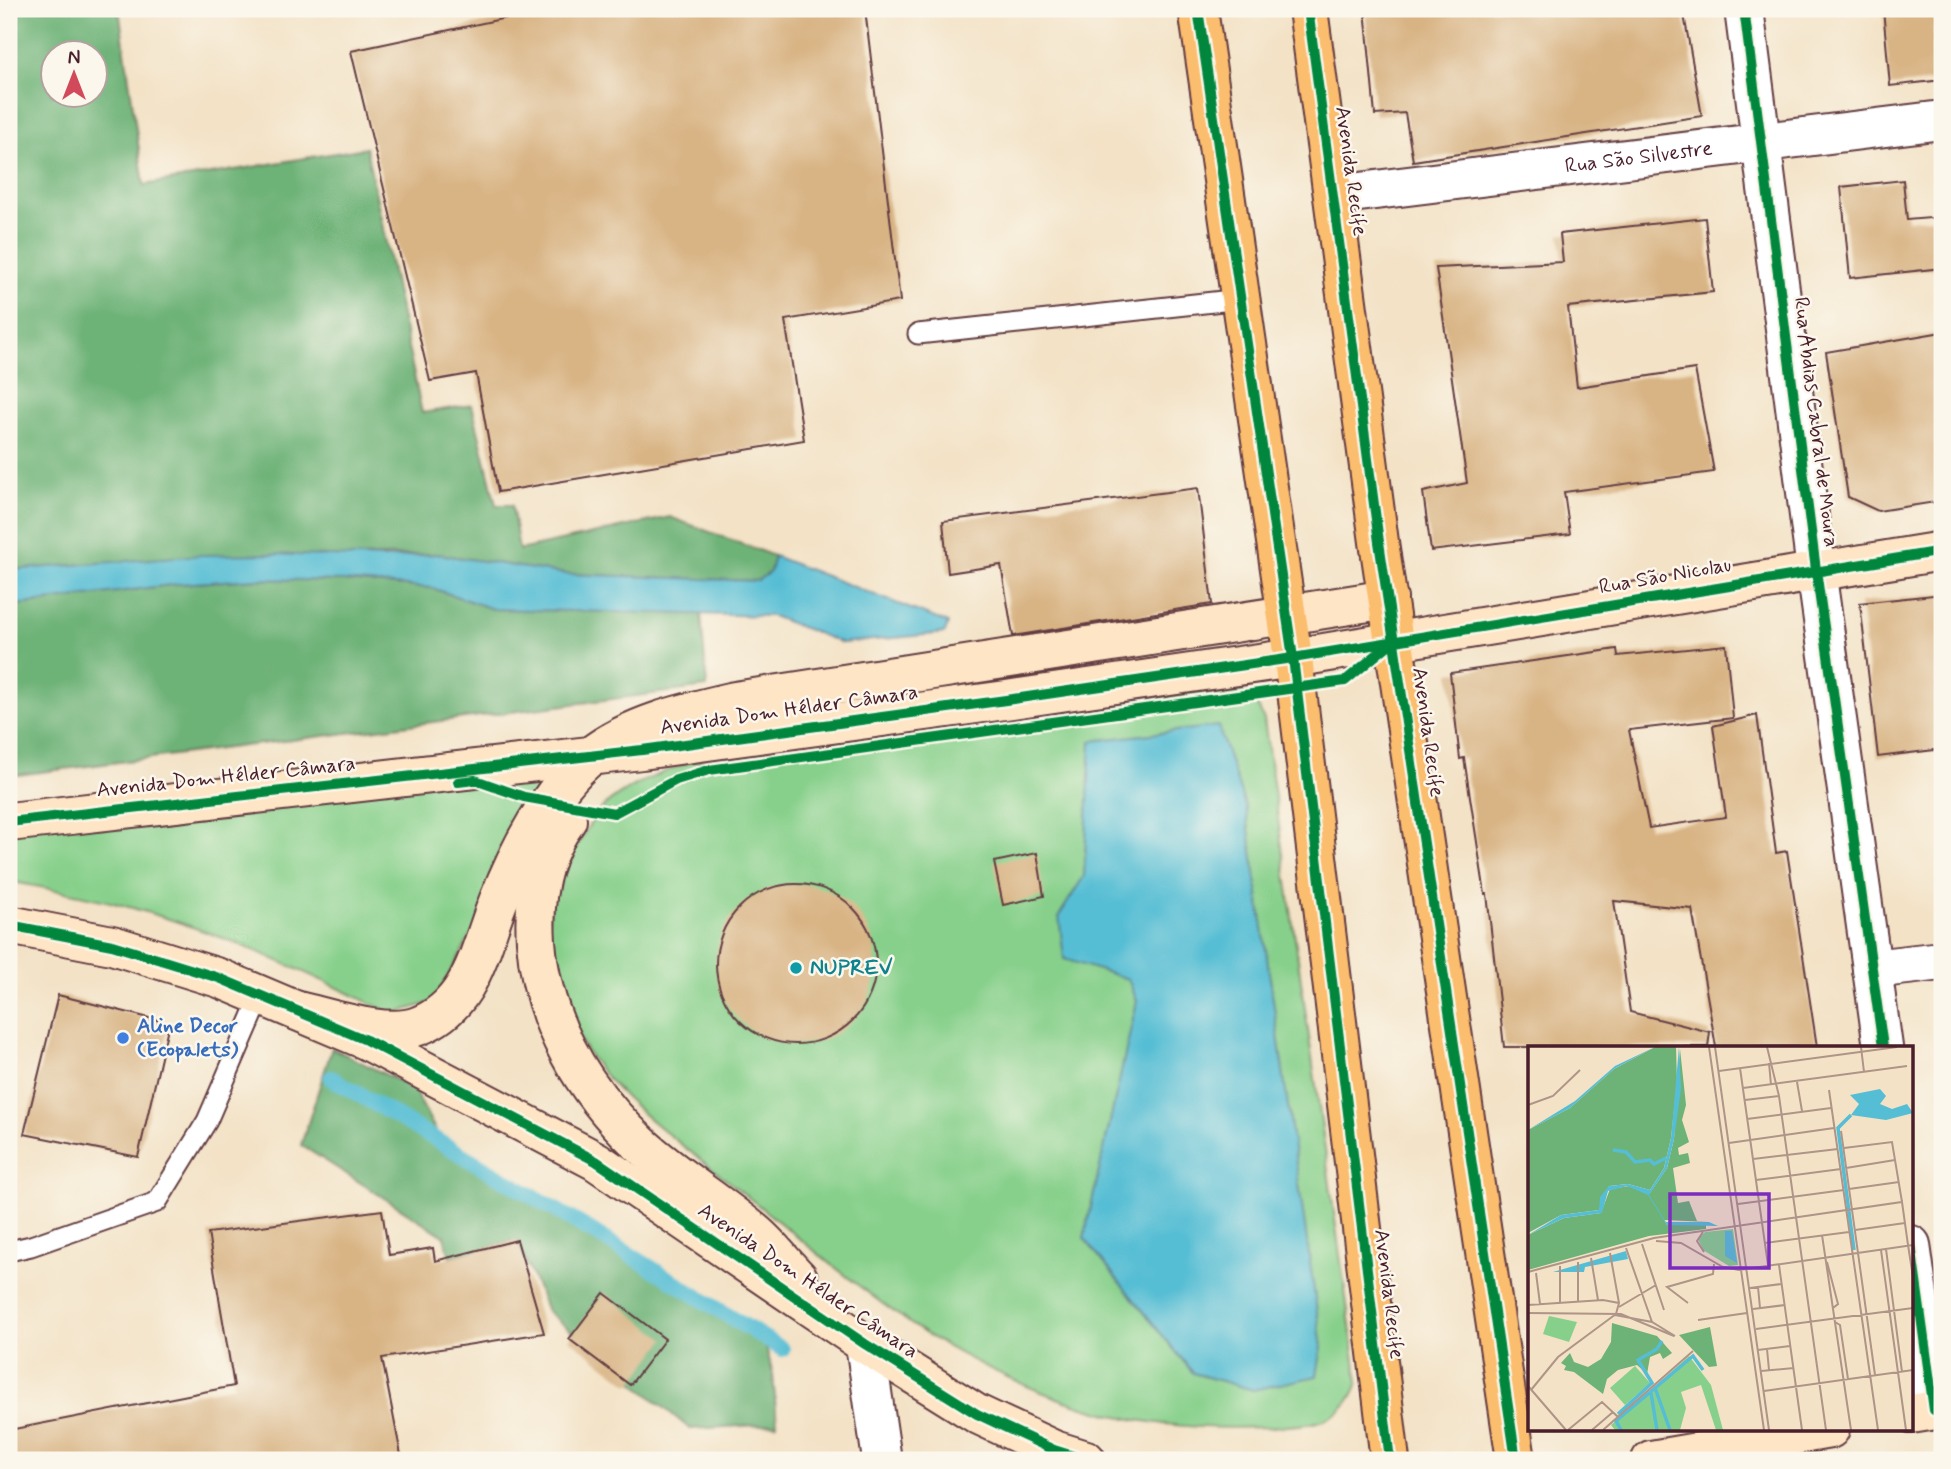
<svg xmlns="http://www.w3.org/2000/svg" width="1951" height="1469" viewBox="0 0 1951 1469" font-family="Mynerve,sans-serif">
<style>
.green{fill:#87d08b;stroke:#68785b;stroke-width:2}
.forest{fill:#6db277;stroke:#5c6851;stroke-width:2;fill-rule:evenodd}
.water{fill:#56bed4;stroke:#506e80;stroke-width:2}
.lines{fill:none;stroke-linecap:round;stroke-linejoin:round}
.stream{stroke:#56bed4;stroke-width:16}
.building{fill:#d8b383}
.lane-casing{stroke:#633c42;stroke-width:23}
.street-casing{stroke:#633c42;stroke-width:42}
.secondary-casing{stroke:#633c42;stroke-width:42}
.primary-casing{stroke:#633c42;stroke-width:42}
.path{stroke:#633c42;stroke-width:4.5;stroke-dasharray:2 5;stroke-linecap:butt}
.lane{stroke:#fff;stroke-width:19}
.street{stroke:#fff;stroke-width:38}
.secondary{stroke:#fde5c5;stroke-width:38}
.primary{stroke:#fbbd6e;stroke-width:38}
.cycleway-casing{stroke:#fbf7ec;stroke-width:15}
.cycleway{stroke:#00873e;stroke-width:10}
.culture-dot{fill:#0f9aa8;stroke:#fbf7ec;stroke-width:2.5}
.shop-dot{fill:#3f7fe0;stroke:#fbf7ec;stroke-width:2.5}
.labels{text-anchor:middle;dominant-baseline:central;stroke-width:5;stroke-linejoin:round;paint-order:stroke}
.street-label{font-size:21px;fill:#4a1f2b;stroke:#fbf7ec}
.culture-label{font-size:21px;font-weight:bold;fill:#0d838f;stroke:#fbf7ec;text-anchor:start}
.shop-label{font-size:21px;font-weight:bold;fill:#366cbe;stroke:#fbf7ec;text-anchor:start}
.inset-river{fill:none;stroke:#56bed4;stroke-width:3.5}
.inset-road{fill:none;stroke:#af9488;stroke-width:2}
.view{fill:#7b2cbf;fill-opacity:0.15;stroke:#7b2cbf;stroke-width:3.5}
.inset-edge{fill:none;stroke:#4a1f2b;stroke-width:3.5}
</style>
<rect width="100%" height="100%" fill="#fbf7ec"/>
<filter id="ink" filterUnits="userSpaceOnUse"><feTurbulence type="fractalNoise" baseFrequency=".0143" numOctaves="2"/><feDisplacementMap in="SourceGraphic" scale="14" xChannelSelector="R" yChannelSelector="G"/><feConvolveMatrix kernelMatrix="1 2 1 2 8 2 1 2 1" color-interpolation-filters="sRGB"/></filter>
<filter id="wash" filterUnits="userSpaceOnUse"><feTurbulence type="fractalNoise" baseFrequency=".00686" numOctaves="4" result="noise"/><feDisplacementMap in="SourceGraphic" scale="28" xChannelSelector="R" yChannelSelector="G"/><feGaussianBlur stdDeviation="1.57" result="paint"/><feColorMatrix in="noise" values="0 0 0 0 0 0 0 0 0 0 0 0 0 0 0 0 0 1.4 0 .05"/><feComposite in="paint" operator="in"/></filter>
<g filter="url(#wash)">
<rect width="100%" height="100%" fill="#f3e2c6"/>
<g class="green">
<path d="M1216 688C1244 688 1254 694 1264 720L1358 1382C1344 1425 1309 1425 1269 1427 1198 1430 1128 1425 1060 1399 1014 1382 951 1352 911 1324 846 1279 785 1226 723 1177 680 1143 621 1102 590 1056 570 1027 544 957 548 923 551 890 565 861 584 834 589 826 595 815 602 808 627 785 662 773 693 761Z"/>
<path d="M552 770 475 929 433 1002 392 1014C303 970 211 928 114 903 79 894 44 888 9 881V830Z"/>
</g>
<g class="forest">
<path d="M9 9H119L144 185 366 148 422 413 472 405 496 505H512L519 550 670 517 774 556 770 572 757 581 566 574 436 554 9 570ZM52 52H94V94H52Z"/>
<path d="M256 579 343 581 432 588 493 609 701 614 707 687 9 776V606L178 584Z"/>
<path d="M332 1048 413 1088 437 1133 762 1331 773 1374 777 1424 690 1429 547 1311 517 1240 450 1257 444 1236 301 1145Z"/>
</g>
<g class="water">
<path d="M271 554 384 558 436 554 566 574 757 581 770 572 774 556 948 623 945 633 842 643 772 616 493 609 432 588 343 581 256 579 178 584 9 606V570L202 555Z"/>
<path d="M1218 726 1246 808 1322 1347 1317 1376 1253 1390 1193 1373 1084 1238 1137 1001 1128 979 1064 959 1059 916 1084 876 1091 741Z"/>
</g>
<g class="lines">
<path class="stream" d="M331 1078 595 1233 782 1349"/>
</g>
<g id="blocks">
<g class="building">
<path d="M549 9H865L900 301 785 320 804 440 498 492 476 373 430 381 351 51Z"/>
<path d="M1365 9H1683L1702 116 1413 161 1405 113 1375 115Z"/>
<path d="M1883 9H1937L1942 80 1890 86Z"/>
<path d="M1903 180 1907 220 1942 217V268L1850 278 1841 187Z"/>
<path d="M1705 218 1713 292 1568 307 1577 387 1695 369 1714 472 1564 492 1570 534 1431 551 1423 492 1467 483 1436 268 1563 262 1560 234Z"/>
<path d="M1942 332V501L1878 511 1848 497 1826 352Z"/>
<path d="M1198 488 1212 604 1013 636 1001 565 948 573 943 521Z"/>
<path d="M1942 594V749L1878 757 1860 603Z"/>
<path d="M1726 645 1733 718 1629 730 1649 828 1726 817 1713 726 1757 715 1776 853 1787 851 1817 1047H1716L1692 909 1614 901 1630 1012 1710 1032 1708 1047H1504L1487 894H1485L1464 758 1460 759 1450 673 1617 649 1618 656Z"/>
<path d="M1037 853 1044 896 1003 905 994 862Z"/>
<circle cx="796" cy="964" r="80"/>
<path d="M58 995 169 1023 138 1157 24 1134Z"/>
<path d="M382 1210 389 1255 433 1248 435 1261 517 1240 544 1333 382 1358 402 1460H155L153 1452 110 1460H9V1430L234 1386 208 1233Z"/>
<path d="M604 1293 665 1339 630 1385 569 1339Z"/>
</g>
</g>
</g>
<g filter="url(#ink)">
<use href="#blocks" fill-opacity="0" stroke="#633c42" stroke-width="2"/>
<g class="lines">
<defs>
<g id="lane">
<path d="M918 334 1241 299"/>
<path d="M9 1251 31 1246 157 1202 207 1121 261 996"/>
</g>
<g id="street">
<path d="M1744 9 1816 570 1883 1047"/>
<path id="s1" d="M1335 195 1942 120"/>
<path d="M1872 969 1942 961"/>
<path d="M1911 1245 1934 1410"/>
<path d="M865 1344 882 1460"/>
</g>
<g id="secondary">
<path d="M567 820C541 855 533 898 536 941 542 1021 582 1089 640 1144 675 1176 717 1201 754 1232 770 1245 783 1263 798 1278"/>
<path d="M9 822 642 750 1006 700 1293 658 1942 551"/>
<path d="M9 925 112 945 219 978 366 1040 596 1161 865 1344 977 1414 1054 1450 1086 1460"/>
<path d="M298 1011C330 1018 387 1038 418 1026 472 1005 479 950 498 902 517 853 550 788 592 755 632 724 687 712 735 701L1388 599"/>
<path d="M1911 1414 1942 1409"/>
<path d="M1651 1460 1830 1429"/>
</g>
<g id="primary">
<path d="M1198 9 1293 658 1390 1460"/>
<path d="M1308 9 1379 542 1516 1460"/>
</g>
</defs>
<use href="#lane" class="lane-casing"/>
<use href="#street" class="street-casing"/>
<use href="#secondary" class="secondary-casing"/>
<use href="#primary" class="primary-casing"/>
<path class="path" d="M614 813 635 800"/>
<use href="#lane" class="lane"/>
<use href="#street" class="street"/>
<use href="#secondary" class="secondary"/>
<use href="#primary" class="primary"/>
<defs>
<g id="cycleway">
<path d="M1198 9 1293 658 1390 1460"/>
<path d="M1308 9 1379 542 1516 1460"/>
<path d="M1744 9 1816 570 1883 1047"/>
<path d="M458 782 475 780 524 797 614 813 676 780 709 770 1345 681 1392 642"/>
<path d="M9 822 642 750 1006 700 1293 658 1942 551"/>
<path d="M9 925 112 945 219 978 366 1040 596 1161 865 1344 977 1414 1054 1450 1086 1460"/>
<path d="M1911 1245 1934 1410 1942 1409"/>
</g>
</defs>
<use href="#cycleway" class="cycleway-casing"/>
<use href="#cycleway" class="cycleway"/>
</g>
</g>
<circle class="culture-dot" cx="796" cy="968" r="7"/>
<circle class="shop-dot" cx="123" cy="1038" r="7"/>
<g class="labels">
<g class="street-label">
<text stroke="none"><textPath href="#s1" startOffset="306">Rua São Silvestre</textPath></text>
<text transform="translate(1351 171) rotate(82)">Avenida Recife</text>
<text transform="translate(1816 422) rotate(83)">Rua Abdias Cabral de Moura</text>
<text transform="translate(1665 576) rotate(-10)">Rua São Nicolau</text>
<text transform="translate(789 710) rotate(-8)">Avenida Dom Hélder Câmara</text>
<text transform="translate(1428 732) rotate(82)">Avenida Recife</text>
<text transform="translate(226 777) rotate(-6)">Avenida Dom Hélder Câmara</text>
<text transform="translate(808 1281) rotate(34)">Avenida Dom Hélder Câmara</text>
<text transform="translate(1389 1294) rotate(83)">Avenida Recife</text>
</g>
<g class="culture-label">
<text x="810" y="968">NUPREV</text>
</g>
<g class="shop-label">
<text x="137" y="1026">Aline Decor<tspan x="137" dy="24">(Ecopalets)</tspan></text>
</g>
</g>
<g transform="translate(1528 1046)">
<rect width="385" height="385" fill="#f3e2c6"/>
<path d="M205 183 210 219 201 220 175 204 170 193 177 186ZM21 270 49 276 41 296 15 288ZM161 310 183 339 195 384H188L173 339 153 346 158 362 152 384H87L83 379ZM107 320 122 337 97 359 82 342Z" fill="#87d08b"/>
<path d="M127 1H148L149 36 143 92 136 122 122 144 100 138 81 140 71 164 33 169 0 187V84L42 62 86 23ZM152 3 158 59 154 74 161 96 150 102 151 109 160 107 162 117 145 122 150 157 161 155 169 175 181 176 136 174 139 179H178V183L121 190 0 224V189L36 172 73 167 82 143 101 140 122 147 139 122 146 93ZM84 277 129 290 144 307 135 313 132 307 122 311 119 328 109 319 90 324 79 333 75 348 46 326 36 324 38 320 33 317 42 307 46 316 60 321 73 313 83 296ZM182 281 189 320 181 321 151 289Z" fill="#6db277"/>
<path d="M127 1 86 23 42 62 0 84 47 55 87 20ZM151 1 153 43 146 93 139 122 121 149 138 176H181L190 180 139 179 120 149 99 140 80 145 74 167 36 172 0 189 33 169 71 164 72 151 81 140 100 138 122 144 136 122 143 92ZM352 43 358 50 352 58 364 63 379 58 385 67 358 74 323 69 331 58 322 49ZM197 185H204L209 217 197 210ZM98 205 100 213 57 221 56 226H25Z" fill="#56bed4"/>
<path class="inset-river" d="M323 69 310 82 326 204M85 104 98 106 107 116 122 114 126 118 138 112M127 342 142 384M123 347 129 384M90 368 124 337 110 314 129 303 134 295M93 384 88 375 165 310 175 324"/>
<path class="inset-road" d="M181 1 236 384M187 1 241 384M239 1 251 50 298 384M333 1 336 26M241 17 243 39M212 22 240 219M191 25 369 1M269 36 274 65M215 42 379 20M301 44 350 384M217 54 251 50M0 59 25 50 52 24M219 73 303 62M313 85 347 329M201 97 306 82M316 102 364 96 374 156M225 113 310 103M318 122 367 114M228 134 313 123M321 143 371 136M210 158 316 144M327 184 377 177M175 186 169 195 176 206M294 189 323 384M128 195 153 197 195 221 211 224 385 199M237 197 321 186M114 198 136 264M380 199 385 231M98 202 124 276M358 203 374 326M353 204 378 384M63 212 70 254M50 216V255M299 216 310 258 305 262M251 219 274 384M0 226 126 192 374 156 380 199M8 227 12 258M230 241 232 262M222 242 253 238M32 256V220M160 257 139 241 185 228 186 218M0 259 75 254 91 257M91 261 128 239M225 263 257 259M0 267 93 268 146 290M87 269 124 276 147 290M170 274 219 267M307 276 312 279 320 333M228 283 385 262M239 303 241 324M230 304 262 300M233 325 266 322M0 340 38 384M3 344 30 311 88 268 91 257 82 207M236 345 385 324M40 384 74 356 90 371M64 384 85 366M75 384 165 305"/>
<path class="view" d="M142 148H241V222H142Z"/>
<rect width="385" height="385" class="inset-edge"/>
</g>
<rect width="1951" height="1469" fill="none" stroke="#fbf7ec" stroke-width="35"/>
<g transform="translate(74 74)"><circle r="33" fill="#fbf7ec" stroke="#b4a19f" stroke-width="2"/>
<path d="M0-5L12 26L0 18L-12 26Z" fill="#d1495b"/>
<text y="-10" font-size="19" font-weight="bold" text-anchor="middle" fill="#4a1f2b">N</text>
</g>
</svg>
